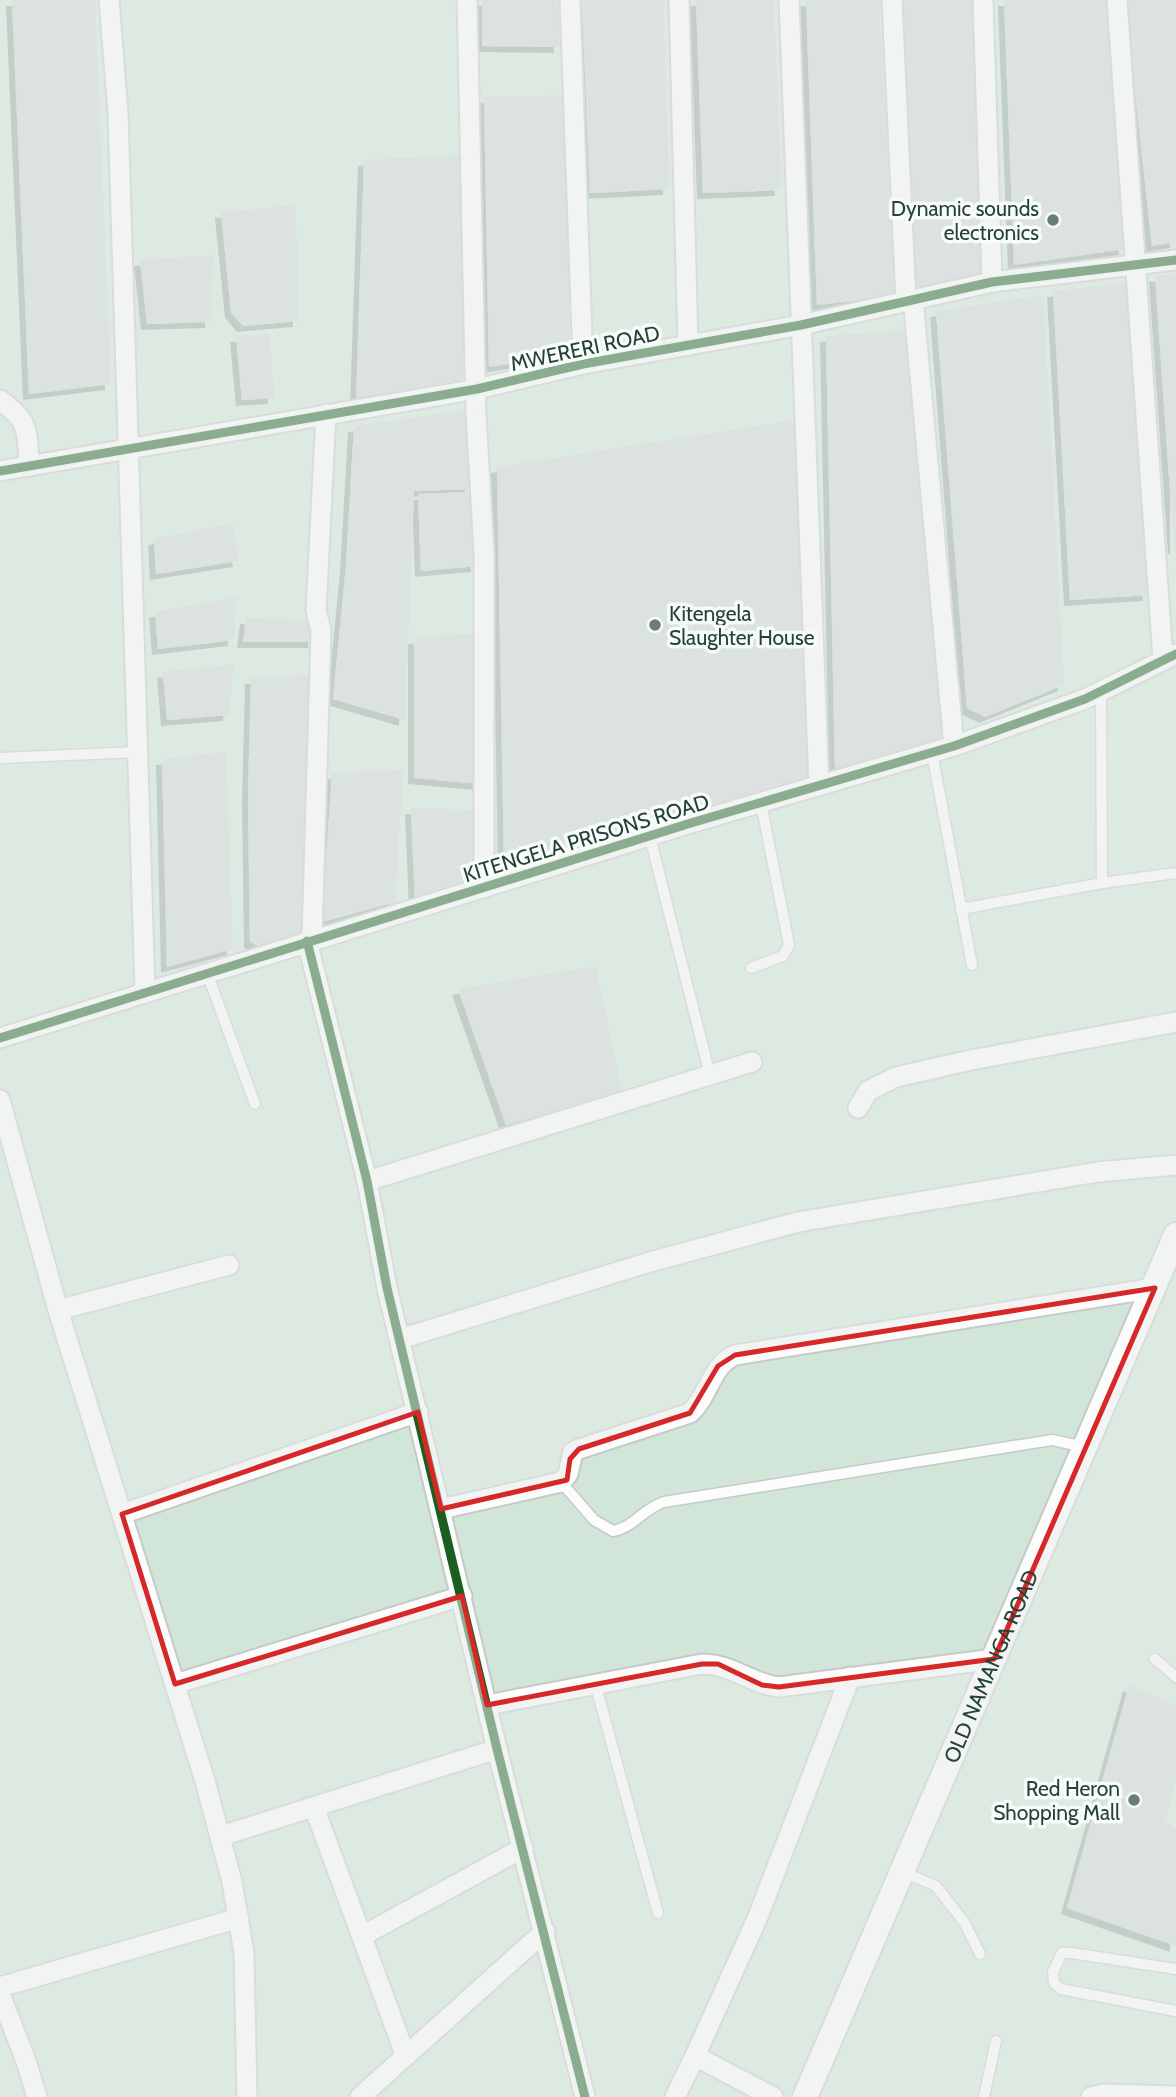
<svg xmlns="http://www.w3.org/2000/svg" width="1176" height="2097" viewBox="0 0 1176 2097" font-family="Cabin,sans-serif">
<style>
.green{fill:#d1e6d8}
.building{fill:#cfd4d2;filter:url(#shadow)}
.lines{fill:none;stroke-linecap:round;stroke-linejoin:round}
.service-casing{stroke:#c5cac8;stroke-width:13}
.minor-casing{stroke:#c5cac8;stroke-width:23}
.tertiary-casing{stroke:#c5cac8;stroke-width:28}
.service{stroke:#fcfcfc;stroke-width:10}
.minor{stroke:#fcfcfc;stroke-width:19}
.tertiary{stroke:#fcfcfc;stroke-width:24}
.cycleway-casing{stroke:#f7fbf9;stroke-width:13}
.cycleway{stroke:#1b5e20;stroke-width:9}
.marked{fill:none;stroke:#d62828;stroke-width:5;stroke-linejoin:round}
.poi-dot{fill:#697e78;stroke:#f7fbf9;stroke-width:2.5}
.labels{text-anchor:middle;dominant-baseline:central;stroke-width:7;stroke-linejoin:round;paint-order:stroke}
.poi-label{font-size:21px;fill:#24423a;stroke:#f7fbf9;text-anchor:end}
.street-label{font-size:21px;fill:#24423a;stroke:#f7fbf9}
</style>
<defs>
<filter id="shadow"><feDropShadow dx="-6" dy="6" stdDeviation="0" flood-color="#0004"/></filter>
</defs>
<rect width="100%" height="100%" fill="#e8edeb"/>
<rect class="green" x="0" y="0" width="1176" height="2097"/>
<g class="building">
<path d="M12 0H95L111 384 29 394Z"/>
<path d="M482 0H558L560 47 482 46Z"/>
<path d="M582 0H663L669 189 590 193Z"/>
<path d="M696 0H774L781 190 703 193Z"/>
<path d="M806 0H879L895 296 817 305Z"/>
<path d="M896 0H972L982 281 908 290Z"/>
<path d="M1004 0H1106L1125 249 1014 265Z"/>
<path d="M1125 0H1176V242L1152 246Z"/>
<path d="M569 95V354L489 367 484 97Z"/>
<path d="M465 155 470 383 356 401 364 160Z"/>
<path d="M296 205 299 321 243 326 231 312 221 212Z"/>
<path d="M213 255 211 322 147 324 140 260Z"/>
<path d="M1176 274V548H1174L1155 276Z"/>
<path d="M1132 282 1149 595 1070 600 1053 291Z"/>
<path d="M1043 295 1064 685 985 717 967 708 936 311Z"/>
<path d="M911 330 951 742 835 768 826 336Z"/>
<path d="M270 334 274 398 242 400 236 336Z"/>
<path d="M472 409 471 489 414 491 405 720 333 699 346 566 354 426Z"/>
<path d="M801 419 817 784 504 865 497 467Z"/>
<path d="M473 492 477 566 421 571 418 494Z"/>
<path d="M233 523 239 561 156 574 154 539Z"/>
<path d="M236 597 234 640 158 649 155 612Z"/>
<path d="M246 618 316 621 314 642H243Z"/>
<path d="M477 633 481 784 414 778V638Z"/>
<path d="M234 664 229 715 167 720 163 672Z"/>
<path d="M312 675 310 929 259 946 250 942 248 795 251 678Z"/>
<path d="M226 752 233 949 167 967 162 759Z"/>
<path d="M403 770 395 902 322 922 332 773Z"/>
<path d="M411 808 480 810 482 883 415 903Z"/>
<path d="M596 966 622 1092 506 1125 458 989Z"/>
<path d="M1129 1685 1176 1705V1779L1166 1821 1176 1829V1946L1067 1908Z"/>
</g>
<g class="lines">
<defs>
<g id="service">
<path d="M1101 692 1102 883"/>
<path d="M932 753 972 965"/>
<path d="M0 758 138 752"/>
<path d="M650 837 710 1075"/>
<path d="M961 909 1102 883 1176 873"/>
<path d="M751 968 783 956 789 945 761 803"/>
<path d="M207 973 255 1104"/>
<path d="M561 1482 594 1520 613 1531C633 1528 644 1508 664 1502L1052 1440 1085 1447"/>
<path d="M1155 1659 1176 1677"/>
<path d="M595 1683 658 1913"/>
<path d="M903 1872 936 1886 964 1922 980 1954"/>
<path d="M1176 1969 1072 1953H1062L1053 1972 1054 1983 1061 1989 1176 2011"/>
<path d="M984 2097 996 2041"/>
</g>
<g id="minor">
<path d="M109 0 118 113 145 992"/>
<path d="M467 0 476 414 484 552V887"/>
<path d="M570 0 583 364"/>
<path d="M679 0 688 345"/>
<path d="M789 0 819 786"/>
<path d="M892 0 906 302"/>
<path d="M983 0 992 282"/>
<path d="M1117 0 1163 659"/>
<path d="M913 299 954 746"/>
<path d="M0 400C30 422 27 430 29 466"/>
<path d="M0 471 477 389 583 364 801 325 992 282 1176 260"/>
<path d="M312 940 321 631 316 610 326 414"/>
<path d="M307 941 367 1181 387 1288 497 1749 585 2097"/>
<path d="M0 1038 691 823 954 746 1085 699 1176 654"/>
<path d="M0 1100 58 1310 205 1781 232 1882 244 1953 247 2097"/>
<path d="M858 1108 868 1091 896 1077 971 1060 1176 1022"/>
<path d="M367 1181 752 1062"/>
<path d="M58 1310 229 1265"/>
<path d="M400 1339 650 1262 798 1222 1098 1172 1176 1165"/>
<path d="M441 1509 561 1482 568 1474 573 1452 579 1449 690 1413C710 1395 710 1366 735 1355L1155 1288"/>
<path d="M122 1514 418 1412"/>
<path d="M175 1684 462 1596"/>
<path d="M487 1705 702 1664C732 1664 751 1684 779 1687L994 1659"/>
<path d="M314 1807 405 2054"/>
<path d="M221 1836 497 1749"/>
<path d="M362 1936 523 1848"/>
<path d="M0 1987 239 1918"/>
<path d="M0 1994 26 2061 37 2097"/>
<path d="M360 2097 545 1931"/>
<path d="M675 2097 695 2056"/>
<path d="M773 2097 695 2056 757 1919 850 1677"/>
<path d="M1091 2097 1103 2094 1176 2096"/>
</g>
<g id="tertiary">
<path id="s1" d="M805 2097 1176 1235"/>
</g>
</defs>
<use href="#service" class="service-casing"/>
<use href="#minor" class="minor-casing"/>
<use href="#tertiary" class="tertiary-casing"/>
<use href="#service" class="service"/>
<use href="#minor" class="minor"/>
<use href="#tertiary" class="tertiary"/>
<defs>
<g id="cycleway">
<path d="M0 471 477 389 583 364 801 325 992 282 1176 260"/>
<path d="M307 941 367 1181 387 1288 497 1749 585 2097"/>
<path d="M0 1038 691 823 954 746 1085 699 1176 654"/>
</g>
</defs>
<use href="#cycleway" class="cycleway-casing"/>
<use href="#cycleway" class="cycleway"/>
</g>
<path d="M0 0H1176V2097H0ZM1155 1288 994 1659 779 1687 762 1685 718 1664H702L487 1705 462 1596 175 1684 122 1514 418 1412 441 1509 567 1480 570 1459 579 1449 690 1413 718 1366 735 1355Z" fill="#e8edeb" fill-opacity=".55" fill-rule="evenodd"/>
<path class="marked" d="M1155 1288 994 1659 779 1687 762 1685 718 1664H702L487 1705 462 1596 175 1684 122 1514 418 1412 441 1509 567 1480 570 1459 579 1449 690 1413 718 1366 735 1355Z"/>
<g class="poi-dot">
<circle cx="1053" cy="220" r="7"/>
<circle cx="655" cy="625" r="7"/>
<circle cx="1134" cy="1800" r="7"/>
</g>
<g class="labels">
<g class="poi-label">
<text x="1039" y="208">Dynamic sounds<tspan x="1039" dy="24">electronics</tspan></text>
<text x="669" y="613" text-anchor="start">Kitengela<tspan x="669" dy="24">Slaughter House</tspan></text>
<text x="1120" y="1788">Red Heron<tspan x="1120" dy="24">Shopping Mall</tspan></text>
</g>
<g class="street-label">
<text transform="translate(585 348) rotate(-12)">MWERERI ROAD</text>
<text transform="translate(586 838) rotate(-17)">KITENGELA PRISONS ROAD</text>
<text stroke="none"><textPath href="#s1" startOffset="469">OLD NAMANGA ROAD</textPath></text>
</g>
</g>
</svg>
